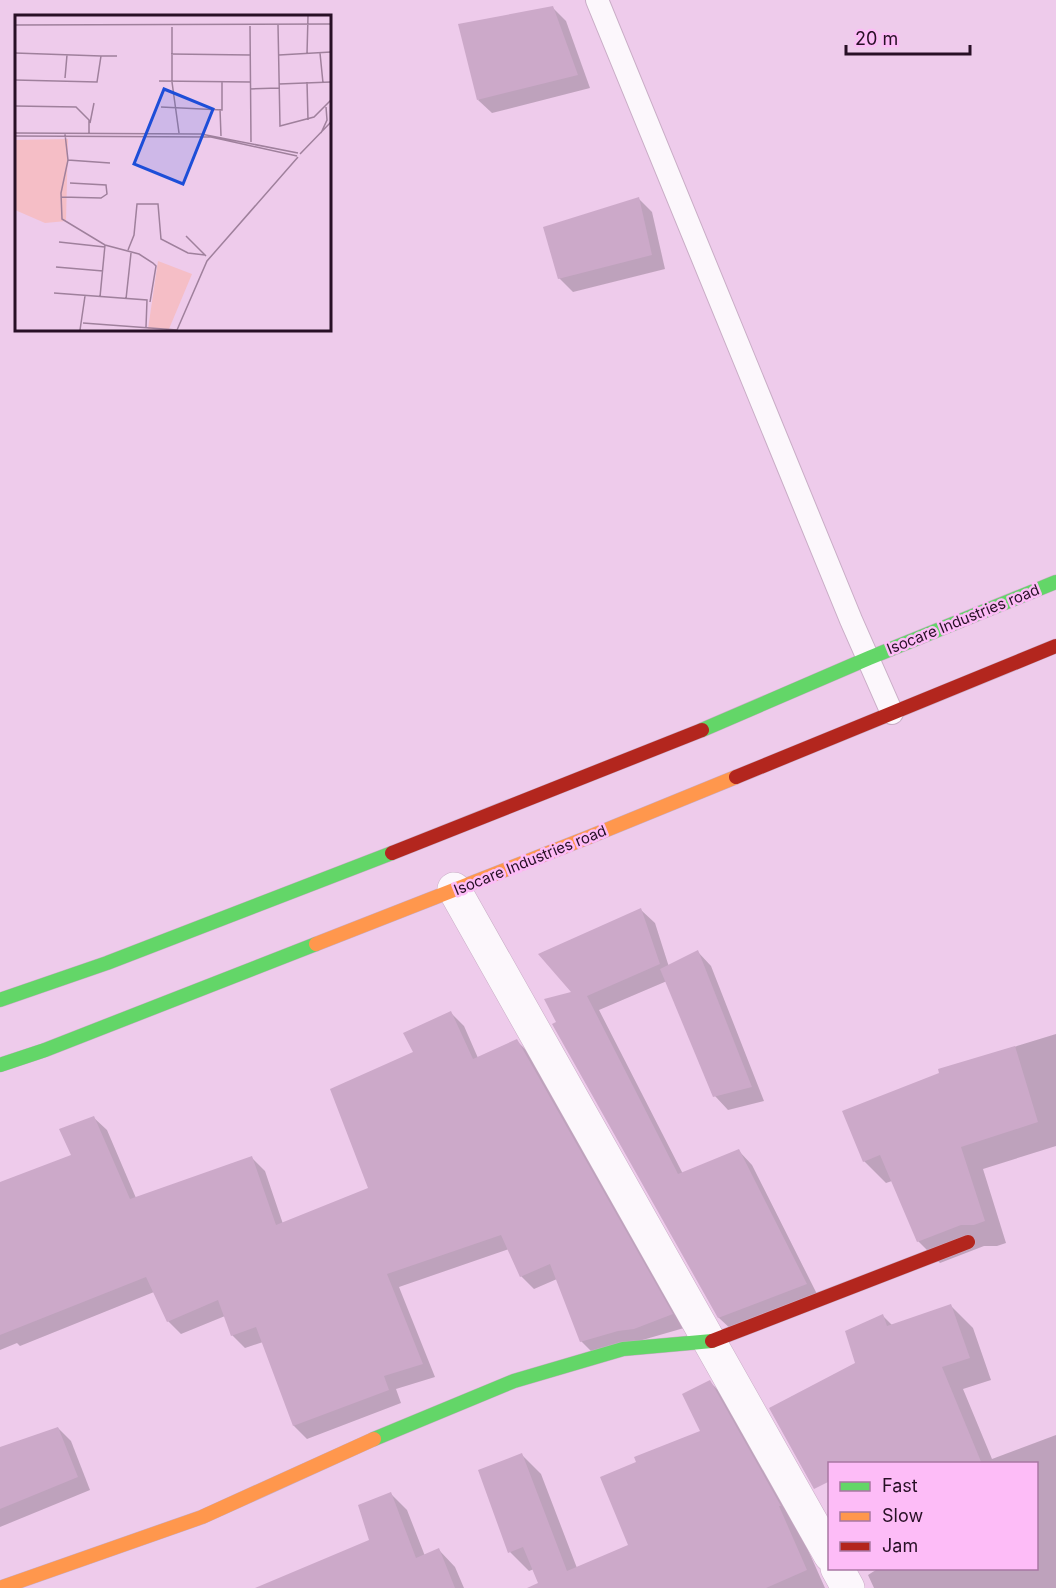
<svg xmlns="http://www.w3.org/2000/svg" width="1056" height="1588" viewBox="0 0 1056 1588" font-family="Inter,sans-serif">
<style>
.shadow{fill:#0003}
.building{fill:#cca9c9}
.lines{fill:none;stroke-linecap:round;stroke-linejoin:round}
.lane-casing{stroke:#c9adc6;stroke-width:24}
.street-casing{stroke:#c9adc6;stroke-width:34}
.fast-casing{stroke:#c9adc6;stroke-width:15}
.slow-casing{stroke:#c9adc6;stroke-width:15}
.jam-casing{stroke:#c9adc6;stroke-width:15}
.lane{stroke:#fcf7fc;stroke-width:22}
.street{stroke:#fcf7fc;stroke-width:33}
.fast{stroke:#63d668;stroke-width:14}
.slow{stroke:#ff974d;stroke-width:14}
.jam{stroke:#b3261e;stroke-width:14}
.labels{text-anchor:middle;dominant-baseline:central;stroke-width:5;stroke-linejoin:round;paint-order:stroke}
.street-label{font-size:15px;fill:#281026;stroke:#fdbcf7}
.inset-road{fill:none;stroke:#9f809c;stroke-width:1.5}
.view{fill:#1d4ed8;fill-opacity:0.15;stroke:#1d4ed8;stroke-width:3}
.inset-edge{fill:none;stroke:#281026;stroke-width:3}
</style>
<rect width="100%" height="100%" fill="#eecbeb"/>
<g class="shadow">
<path d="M552 7 566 21 590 88 492 113 478 100Z"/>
<path d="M638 198 652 212 665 269 573 292 559 278Z"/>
<path d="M641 910 655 923 669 967 698 952 711 966 764 1101 728 1110 715 1096 667 981 599 1010 683 1174 739 1151 752 1165 819 1298 733 1331 719 1318 558 1022 573 992Z"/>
<path d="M451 1013 464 1026 478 1058 517 1041 530 1054 684 1328 594 1354 581 1341 557 1279 534 1289 521 1276 509 1249 399 1287 435 1377 396 1389 401 1403 307 1439 294 1426 263 1342 245 1348 232 1335 225 1316 181 1334 168 1321 154 1292 20 1346 17 1343 0 1350V1183L73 1155 93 1117 107 1130 136 1198 252 1158 265 1171 283 1224 370 1189 415 1053Z"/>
<path d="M1056 1034V1146L983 1169 1006 1243 997 1246H984L940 1263 918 1241 892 1181 886 1183 864 1161 940 1073 939 1070Z"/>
<path d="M951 1306 973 1328 991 1380 963 1389 992 1459 1056 1435V1588H874L868 1575 879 1568H1036V1464H830L791 1398 857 1364 883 1316 893 1326Z"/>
<path d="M710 1382 729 1401 789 1507 825 1588H541L534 1569 529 1571 510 1552 522 1455 541 1474 577 1568 630 1546 638 1463 702 1431Z"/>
<path d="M58 1428 71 1441 90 1490 0 1527V1448Z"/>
<path d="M391 1494 407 1510 425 1556 439 1550 455 1567 464 1588H276L371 1541Z"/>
</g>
<g class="building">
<path d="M553 6 578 75 477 100 458 24Z"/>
<path d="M639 197 652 255 558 279 543 227Z"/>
<path d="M641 908 660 964 587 996 678 1174 739 1149 807 1284 718 1318 552 1024 556 1022 544 999 571 992 538 954Z"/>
<path d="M698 950 752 1087 713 1097 660 969Z"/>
<path d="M451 1011 473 1059 517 1039 673 1314 634 1329 618 1331 580 1342 550 1264 520 1277 501 1235 387 1274 423 1364 384 1376 389 1390 293 1426 256 1327 231 1336 218 1300 167 1322 146 1277 0 1335V1182L71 1155 59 1129 94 1116 130 1199 252 1156 276 1225 368 1188 330 1089 413 1052 403 1033Z"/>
<path d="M1015 1046 1038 1122 961 1147 985 1221 974 1225H961L917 1242 880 1155 863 1162 842 1111 939 1073 938 1069Z"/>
<path d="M951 1304 970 1358 942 1367 982 1464H830V1481L814 1489 769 1408 855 1363 845 1331 883 1314 887 1326Z"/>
<path d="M710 1380 781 1506H779L807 1570 766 1588H527L538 1583 523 1547 508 1553 478 1470 522 1453 567 1571 628 1545 600 1477 636 1462 634 1457 700 1431 682 1394Z"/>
<path d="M58 1427 78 1477 0 1509V1447Z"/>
<path d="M391 1492 416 1558 439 1548 455 1588H255L369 1540 358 1505Z"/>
</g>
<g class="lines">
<defs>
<path id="lane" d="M597 0 851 620 892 713"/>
<g id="street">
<path d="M454 889 830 1555"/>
<path d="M837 1568 848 1588"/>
</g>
<g id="fast">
<path d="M702 730 869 658 1056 582"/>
<path d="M0 1000 107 963 392 853"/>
<path d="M0 1065 45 1050 316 944"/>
<path d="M374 1439 514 1381 623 1349 712 1341"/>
</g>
<g id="slow">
<path d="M316 944 589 837 736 777"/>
<path d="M0 1588 202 1517 374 1439"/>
</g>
<g id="jam">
<path d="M736 777 1056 646"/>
<path d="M392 853 702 730"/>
<path d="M712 1341 968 1242"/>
</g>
</defs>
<use href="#lane" class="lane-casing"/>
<use href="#street" class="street-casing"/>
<use href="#fast" class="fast-casing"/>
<use href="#slow" class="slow-casing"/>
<use href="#jam" class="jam-casing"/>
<use href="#lane" class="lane"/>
<use href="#street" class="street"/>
<use href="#fast" class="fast"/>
<use href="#slow" class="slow"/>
<use href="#jam" class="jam"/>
</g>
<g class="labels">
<g class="street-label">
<text transform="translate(963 619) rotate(-22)">Isocare Industries road</text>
<text transform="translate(530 860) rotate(-22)">Isocare Industries road</text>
</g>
</g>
<g transform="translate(15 15)">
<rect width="316" height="316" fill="#eecbeb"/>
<path d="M53 124 51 206 30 208 0 195V125ZM143 246 177 259 154 314H133Z" fill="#f5bec6"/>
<path class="inset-road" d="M0 10 316 9M263 10 265 111 299 102 316 85M235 11 236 127M157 12V67L164 118M0 38 86 41M305 38 308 68M156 39 235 40M292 39 293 1M264 40 316 37M50 63 52 40M0 65 82 67 86 41H102M144 66 235 67M292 67 293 105M264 69 316 67M235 74 264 73M0 91 61 92 74 105V119M146 92 207 95V66M205 94 206 121M75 108 79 88M0 118 186 119 283 138M306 118 312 105 311 92M50 119 53 145 95 148M0 121 196 122 282 141M285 139 316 107M53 145 46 178 47 204 90 230 124 239 138 248 141 251 135 287M46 182 86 183 92 179 91 170 55 168M171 221 191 241M44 227 90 232M113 235 119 220 122 189H143L146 224 173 238 190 240M41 252 88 256M39 278 132 285 131 312M85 282 90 230M111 284 116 238M68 308 162 315M65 315 70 281M162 315 192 246 283 142"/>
<path class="view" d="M149 74 198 94 168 169 119 149Z"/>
<rect width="316" height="316" class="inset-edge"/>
</g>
<rect x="828" y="1462" width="210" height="108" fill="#fdbcf7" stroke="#a877a3" stroke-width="1.5"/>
<rect x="840" y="1482" width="30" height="9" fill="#63d668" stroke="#a877a3" stroke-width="1.5"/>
<text x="882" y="1492" font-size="18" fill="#281026">Fast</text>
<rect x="840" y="1512" width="30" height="9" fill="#ff974d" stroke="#a877a3" stroke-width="1.5"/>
<text x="882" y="1522" font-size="18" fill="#281026">Slow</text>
<rect x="840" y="1542" width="30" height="9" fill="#b3261e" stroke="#a877a3" stroke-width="1.5"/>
<text x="882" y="1552" font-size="18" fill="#281026">Jam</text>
<path d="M846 45v9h124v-9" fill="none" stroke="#281026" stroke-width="3"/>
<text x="855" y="45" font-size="18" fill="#281026" stroke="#fdbcf7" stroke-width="4.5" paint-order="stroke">20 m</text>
</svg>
